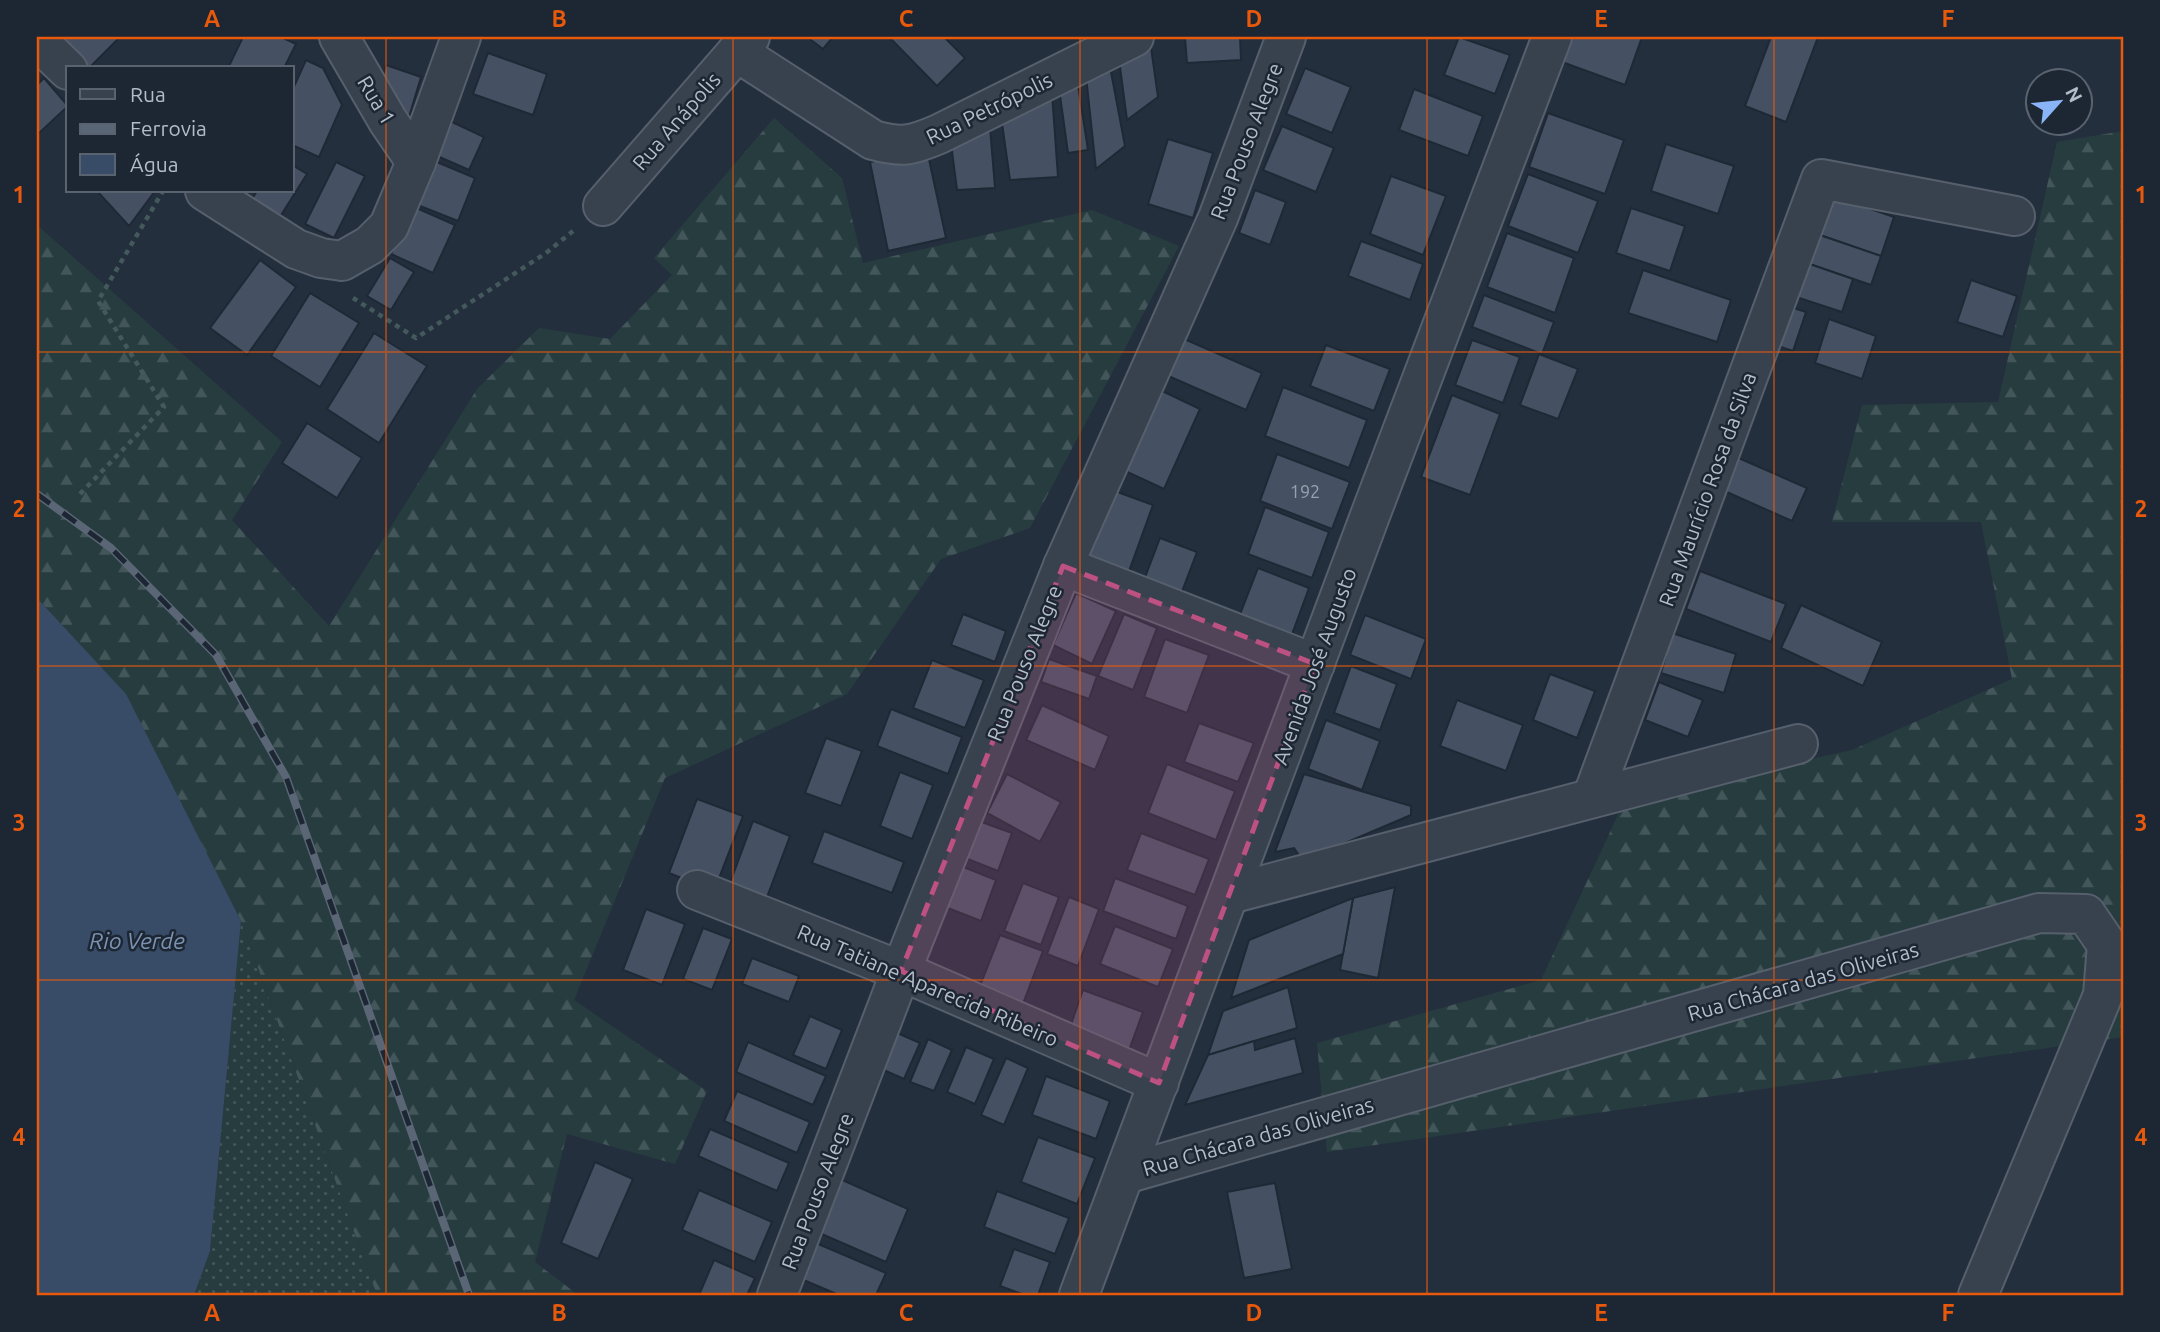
<svg xmlns="http://www.w3.org/2000/svg" width="2160" height="1332" viewBox="0 0 2160 1332" font-family="Ubuntu,sans-serif">
<style>
.grass{fill:url(#grass-dots)}
.forest{fill:url(#forest-firs)}
.water{fill:#394c67}
.building{fill:#455162;stroke:#1f2835;stroke-width:2}
.lines{fill:none;stroke-linecap:round;stroke-linejoin:round}
.minor-casing{stroke:#565f6c;stroke-width:42}
.path{stroke:#44595c;stroke-width:4.5;stroke-dasharray:5 5;stroke-linecap:butt}
.minor{stroke:#38414e;stroke-width:38}
.rail-casing{stroke:#5a6575;stroke-width:8}
.rail{stroke:#1d2633;stroke-width:5;stroke-dasharray:16;stroke-linecap:butt}
.marked{fill:#bd5182;fill-opacity:0.2;stroke:#bd5182;stroke-width:5;stroke-dasharray:14 9;stroke-linejoin:round}
.grid{fill:none;stroke:#e8590c;stroke-width:2;stroke-opacity:0.55}
.labels{text-anchor:middle;dominant-baseline:central;stroke-width:5;stroke-linejoin:round;paint-order:stroke}
.number-label{font-size:18px;fill:#98a1af}
.street-label{font-size:21px;fill:#b4bcc9;stroke:#1d2633}
.water-label{font-size:23px;font-style:italic;fill:#7c92b1;stroke:#1d2633}
.neatline{fill:none;stroke:#e8590c;stroke-width:2.5}
.grid-label{font-size:23px;text-anchor:middle;font-weight:bold;fill:#e8590c}
</style>
<defs>
<pattern id="grass-dots" width="8" height="8" patternUnits="userSpaceOnUse" patternTransform="scale(1.75)"><rect width="8" height="8" fill="#263c3f"/><path d="M2 2h.1M6 6h.1" fill="none" stroke="#435659" stroke-width="1.8" stroke-linecap="round"/></pattern>
<pattern id="forest-firs" width="22" height="20" patternUnits="userSpaceOnUse" patternTransform="scale(1.75)"><rect width="22" height="20" fill="#263c3f"/><path d="M5 1l3.5 6h-7zM16 11l3.5 6h-7z" fill="#435659"/></pattern>
</defs>
<rect width="100%" height="100%" fill="#242f3e"/>
<path class="grass" d="M241 921 377 1295H194L210 1251Z"/>
<g class="forest">
<path d="M774 118 842 178 863 263 1092 210 1179 246 1030 528 941 559 847 694 665 778 574 1000 707 1091 675 1164 567 1134 535 1262 578 1295H377L241 921 126 695 37 598V225L282 442 232 520 329 626 477 389 539 328 610 339 672 275 654 258Z"/>
<path d="M2123 131V1037L1327 1152 1317 1043 1541 980 1625 800 1852 750 2012 679 1981 522H1832L1862 405 1998 402 2057 142Z"/>
</g>
<path class="water" d="M37 598 126 694 241 921 210 1251 194 1295H37Z"/>
<g class="building">
<path d="M59 37H120L89 68 58 38Z"/>
<path d="M243 37H281L296 44 284 68H228Z"/>
<path d="M807 37H833L823 49Z"/>
<path d="M889 37H944L965 58 937 86Z"/>
<path d="M1185 37H1240L1241 60 1187 63Z"/>
<path d="M1459 37 1510 55 1495 94 1444 75Z"/>
<path d="M1572 37H1642L1625 85 1562 62Z"/>
<path d="M1771 37H1818L1786 122 1745 106Z"/>
<path d="M1150 40 1158 97 1127 120 1118 52Z"/>
<path d="M488 53 547 74 533 115 473 94Z"/>
<path d="M1108 56 1125 146 1096 169 1085 67Z"/>
<path d="M306 60 323 68 342 105 319 157 292 145V91Z"/>
<path d="M386 65 421 77 409 117 391 110 379 91Z"/>
<path d="M1305 68 1351 87 1332 133 1286 114Z"/>
<path d="M44 78 68 106 37 135V85Z"/>
<path d="M1077 78 1088 150 1068 153 1058 81Z"/>
<path d="M1051 79 1058 177 1010 180 1000 109Z"/>
<path d="M1414 89 1483 116 1468 156 1399 130Z"/>
<path d="M1548 113 1624 140 1605 194 1529 167Z"/>
<path d="M989 115 995 188 957 190 950 136Z"/>
<path d="M450 121 484 137 469 170 435 155Z"/>
<path d="M1282 126 1334 148 1316 192 1263 170Z"/>
<path d="M1168 139 1213 153 1193 218 1148 204Z"/>
<path d="M1666 144 1734 166 1718 214 1651 191Z"/>
<path d="M927 150 946 238 888 251 870 162Z"/>
<path d="M432 160 475 178 458 221 415 204Z"/>
<path d="M336 162 365 176 334 238 305 224Z"/>
<path d="M292 165 307 174 271 231 243 213 257 191H292Z"/>
<path d="M1528 174 1598 201 1578 253 1508 226Z"/>
<path d="M1391 176 1446 196 1423 255 1370 234Z"/>
<path d="M1255 190 1286 202 1270 245 1239 233Z"/>
<path d="M97 191H155L129 226Z"/>
<path d="M1821 192 1894 217 1881 256 1808 231Z"/>
<path d="M412 206 455 225 433 273 391 254Z"/>
<path d="M1631 208 1685 226 1670 271 1616 253Z"/>
<path d="M1808 231 1881 256 1871 285 1798 260Z"/>
<path d="M1507 233 1574 258 1555 313 1487 287Z"/>
<path d="M1361 241 1423 264 1410 300 1348 276Z"/>
<path d="M390 258 414 272 391 310 367 296Z"/>
<path d="M260 260 296 287 247 355 210 328Z"/>
<path d="M1798 260 1853 279 1842 312 1787 294Z"/>
<path d="M1643 270 1731 300 1717 342 1628 313Z"/>
<path d="M1971 280 2017 296 2003 337 1957 322Z"/>
<path d="M310 293 359 323 320 387 271 356Z"/>
<path d="M1484 295 1554 322 1542 354 1472 327Z"/>
<path d="M1781 304 1806 312 1793 351 1769 343Z"/>
<path d="M1829 319 1876 336 1862 379 1815 363Z"/>
<path d="M374 333 427 366 379 443 327 409Z"/>
<path d="M1182 338 1262 373 1246 410 1166 375Z"/>
<path d="M1472 340 1520 357 1503 403 1455 385Z"/>
<path d="M1326 345 1390 369 1374 411 1310 386Z"/>
<path d="M1539 354 1578 369 1558 419 1520 405Z"/>
<path d="M1283 387 1367 420 1349 468 1265 436Z"/>
<path d="M1160 390 1200 409 1164 489 1123 470Z"/>
<path d="M1452 395 1500 414 1470 495 1421 477Z"/>
<path d="M307 423 362 458 337 498 282 463Z"/>
<path d="M1277 454 1350 482 1332 529 1260 501Z"/>
<path d="M1734 456 1807 488 1792 521 1720 489Z"/>
<path d="M1112 490 1153 505 1128 574 1086 558Z"/>
<path d="M1265 507 1329 532 1312 578 1248 554Z"/>
<path d="M1160 538 1197 552 1181 594 1144 580Z"/>
<path d="M1258 568 1309 588 1291 637 1239 617Z"/>
<path d="M1700 571 1786 604 1771 642 1686 609Z"/>
<path d="M1076 593 1116 611 1092 664 1053 645Z"/>
<path d="M1801 605 1882 642 1863 686 1781 648Z"/>
<path d="M963 614 1006 631 995 662 951 645Z"/>
<path d="M1124 614 1157 628 1133 690 1098 676Z"/>
<path d="M1365 615 1426 639 1411 679 1350 655Z"/>
<path d="M1672 633 1736 654 1724 693 1661 673Z"/>
<path d="M1165 639 1209 655 1187 713 1144 697Z"/>
<path d="M1049 659 1097 676 1089 699 1041 682Z"/>
<path d="M932 660 984 680 965 728 913 708Z"/>
<path d="M1351 666 1397 684 1380 730 1334 713Z"/>
<path d="M1550 674 1595 691 1577 738 1533 720Z"/>
<path d="M1659 682 1703 700 1688 737 1645 720Z"/>
<path d="M1457 700 1523 725 1506 771 1440 746Z"/>
<path d="M1042 705 1109 736 1095 770 1026 740Z"/>
<path d="M891 709 962 737 948 774 877 746Z"/>
<path d="M1326 720 1380 741 1362 790 1308 769Z"/>
<path d="M1199 723 1254 743 1238 782 1184 762Z"/>
<path d="M826 738 862 751 841 806 805 793Z"/>
<path d="M1167 764 1235 791 1216 840 1148 813Z"/>
<path d="M900 772 933 785 912 839 880 826Z"/>
<path d="M1007 774 1061 802 1040 842 987 813Z"/>
<path d="M1304 774 1411 806V815L1303 861 1294 848 1275 852Z"/>
<path d="M697 799 743 816 714 891 669 873Z"/>
<path d="M753 821 790 836 764 905 727 891Z"/>
<path d="M979 821 1012 833 998 871 965 858Z"/>
<path d="M824 831 904 862 892 893 812 863Z"/>
<path d="M1141 833 1209 859 1195 895 1127 870Z"/>
<path d="M956 864 996 880 981 921 940 905Z"/>
<path d="M1115 878 1188 906 1176 939 1103 911Z"/>
<path d="M1023 883 1059 897 1041 945 1004 931Z"/>
<path d="M1395 887 1378 978 1340 970 1353 898Z"/>
<path d="M1069 897 1099 909 1078 966 1047 954Z"/>
<path d="M1353 898 1343 954 1231 998 1249 940Z"/>
<path d="M646 909 685 924 662 985 623 970Z"/>
<path d="M1115 926 1173 949 1158 987 1100 964Z"/>
<path d="M703 928 732 939 712 990 683 979Z"/>
<path d="M1000 935 1043 951 1021 1009 978 991Z"/>
<path d="M752 958 799 976 789 1002 742 984Z"/>
<path d="M1288 987 1297 1028 1208 1055 1223 1011Z"/>
<path d="M1083 990 1143 1012 1128 1053 1069 1030Z"/>
<path d="M810 1016 842 1030 826 1069 793 1055Z"/>
<path d="M895 1032 920 1043 904 1079 879 1068Z"/>
<path d="M1295 1038 1303 1073 1185 1105 1208 1055 1254 1041 1255 1050Z"/>
<path d="M928 1039 952 1050 934 1091 910 1082Z"/>
<path d="M748 1042 826 1076 813 1105 736 1072Z"/>
<path d="M966 1047 994 1059 975 1104 947 1092Z"/>
<path d="M1006 1058 1028 1068 1004 1125 981 1115Z"/>
<path d="M1046 1076 1110 1101 1096 1139 1032 1115Z"/>
<path d="M737 1091 810 1122 797 1153 724 1121Z"/>
<path d="M710 1129 789 1163 777 1191 698 1156Z"/>
<path d="M1038 1137 1095 1158 1077 1204 1021 1182Z"/>
<path d="M595 1162 633 1179 598 1259 561 1243Z"/>
<path d="M840 1179 908 1209 886 1262 817 1232Z"/>
<path d="M1275 1183 1292 1269 1244 1278 1227 1192Z"/>
<path d="M699 1190 772 1222 755 1262 682 1230Z"/>
<path d="M997 1191 1069 1218 1055 1254 984 1227Z"/>
<path d="M816 1243 886 1273 876 1295H839L801 1279Z"/>
<path d="M1014 1249 1050 1262 1038 1295H1025L1000 1286Z"/>
<path d="M714 1260 755 1278 747 1295H699Z"/>
</g>
<g class="lines">
<defs>
<g id="minor">
<path d="M339 37 388 121 416 162"/>
<path d="M37 40 68 70"/>
<path d="M737 52 873 140C902 148 911 146 939 134L1134 37"/>
<path d="M205 191 296 249 321 258 342 261 370 245 389 226 416 162 461 37"/>
<path d="M603 206 750 37"/>
<path d="M1063 566 1315 664"/>
<path d="M1592 798 1821 179 2015 216"/>
<path d="M697 890 901 971 1159 1083"/>
<path d="M1230 894 1798 744"/>
<path d="M1125 1174 2039 913 2086 914 2107 945 2103 995 1978 1295"/>
<path d="M777 1295 901 971 1063 566 1218 218 1286 37"/>
<path d="M1079 1295 1371 513 1552 37"/>
</g>
</defs>
<use href="#minor" class="minor-casing"/>
<g class="path">
<path d="M353 298 416 338 546 253 573 231"/>
<path d="M80 494 164 407 98 301 163 191"/>
</g>
<use href="#minor" class="minor"/>
<defs>
<path id="rail" d="M37 494 111 548 216 655 286 777 469 1295"/>
</defs>
<use href="#rail" class="rail-casing"/>
<use href="#rail" class="rail"/>
</g>
<path class="marked" d="M1063 566 1315 664 1159 1083 901 971Z"/>
<path class="grid" d="M386 37V1295M733 37V1295M1080 37V1295M1427 37V1295M1774 37V1295M37 352H2123M37 666H2123M37 980H2123"/>
<g class="labels">
<g class="number-label">
<text x="1305" y="491">192</text>
</g>
<g class="street-label">
<text transform="translate(377 100) rotate(59)">Rua 1</text>
<text transform="translate(989 108) rotate(-26)">Rua Petrópolis</text>
<text transform="translate(676 121) rotate(-49)">Rua Anápolis</text>
<text transform="translate(1246 141) rotate(-69)">Rua Pouso Alegre</text>
<text transform="translate(1707 489) rotate(-70)">Rua Maurício Rosa da Silva</text>
<text transform="translate(1024 663) rotate(-68)">Rua Pouso Alegre</text>
<text transform="translate(1314 666) rotate(-70)">Avenida José Augusto</text>
<text transform="translate(1803 981) rotate(-16)">Rua Chácara das Oliveiras</text>
<text transform="translate(928 985) rotate(23)">Rua Tatiane Aparecida Ribeiro</text>
<text transform="translate(1258 1136) rotate(-16)">Rua Chácara das Oliveiras</text>
<text transform="translate(817 1191) rotate(-69)">Rua Pouso Alegre</text>
</g>
<g class="water-label">
<text x="137" y="940">Rio Verde</text>
</g>
</g>
<rect width="2160" height="1332" fill="none" stroke="#1d2633" stroke-width="77"/>
<rect x="66" y="66" width="228" height="126" fill="#1d2633" stroke="#59626f" stroke-width="2"/>
<rect x="80" y="89" width="35" height="10" fill="#38414e" stroke="#59626f" stroke-width="2"/>
<text x="130" y="102" font-size="21" fill="#b4bcc9">Rua</text>
<rect x="80" y="124" width="35" height="10" fill="#5a6575" stroke="#59626f" stroke-width="2"/>
<text x="130" y="136" font-size="21" fill="#b4bcc9">Ferrovia</text>
<rect x="80" y="154" width="35" height="21" fill="#394c67" stroke="#59626f" stroke-width="2"/>
<text x="130" y="172" font-size="21" fill="#b4bcc9">Água</text>
<g transform="translate(2059 102) rotate(63)"><circle r="33" fill="#1d2633" stroke="#59626f" stroke-width="2"/>
<path d="M0-5L12 26L0 18L-12 26Z" fill="#8ab4f8"/>
<text y="-10" font-size="19" font-weight="bold" text-anchor="middle" fill="#b4bcc9">N</text>
</g>
<rect x="38" y="38" width="2084" height="1256" class="neatline"/>
<g class="grid-label">
<text x="212" y="27">A</text>
<text x="559" y="27">B</text>
<text x="906" y="27">C</text>
<text x="1254" y="27">D</text>
<text x="1601" y="27">E</text>
<text x="1948" y="27">F</text>
<text x="19" y="203">1</text>
<text x="2141" y="203">1</text>
<text x="19" y="517">2</text>
<text x="2141" y="517">2</text>
<text x="19" y="831">3</text>
<text x="2141" y="831">3</text>
<text x="19" y="1145">4</text>
<text x="2141" y="1145">4</text>
<text x="212" y="1321">A</text>
<text x="559" y="1321">B</text>
<text x="906" y="1321">C</text>
<text x="1254" y="1321">D</text>
<text x="1601" y="1321">E</text>
<text x="1948" y="1321">F</text>
</g>
</svg>
